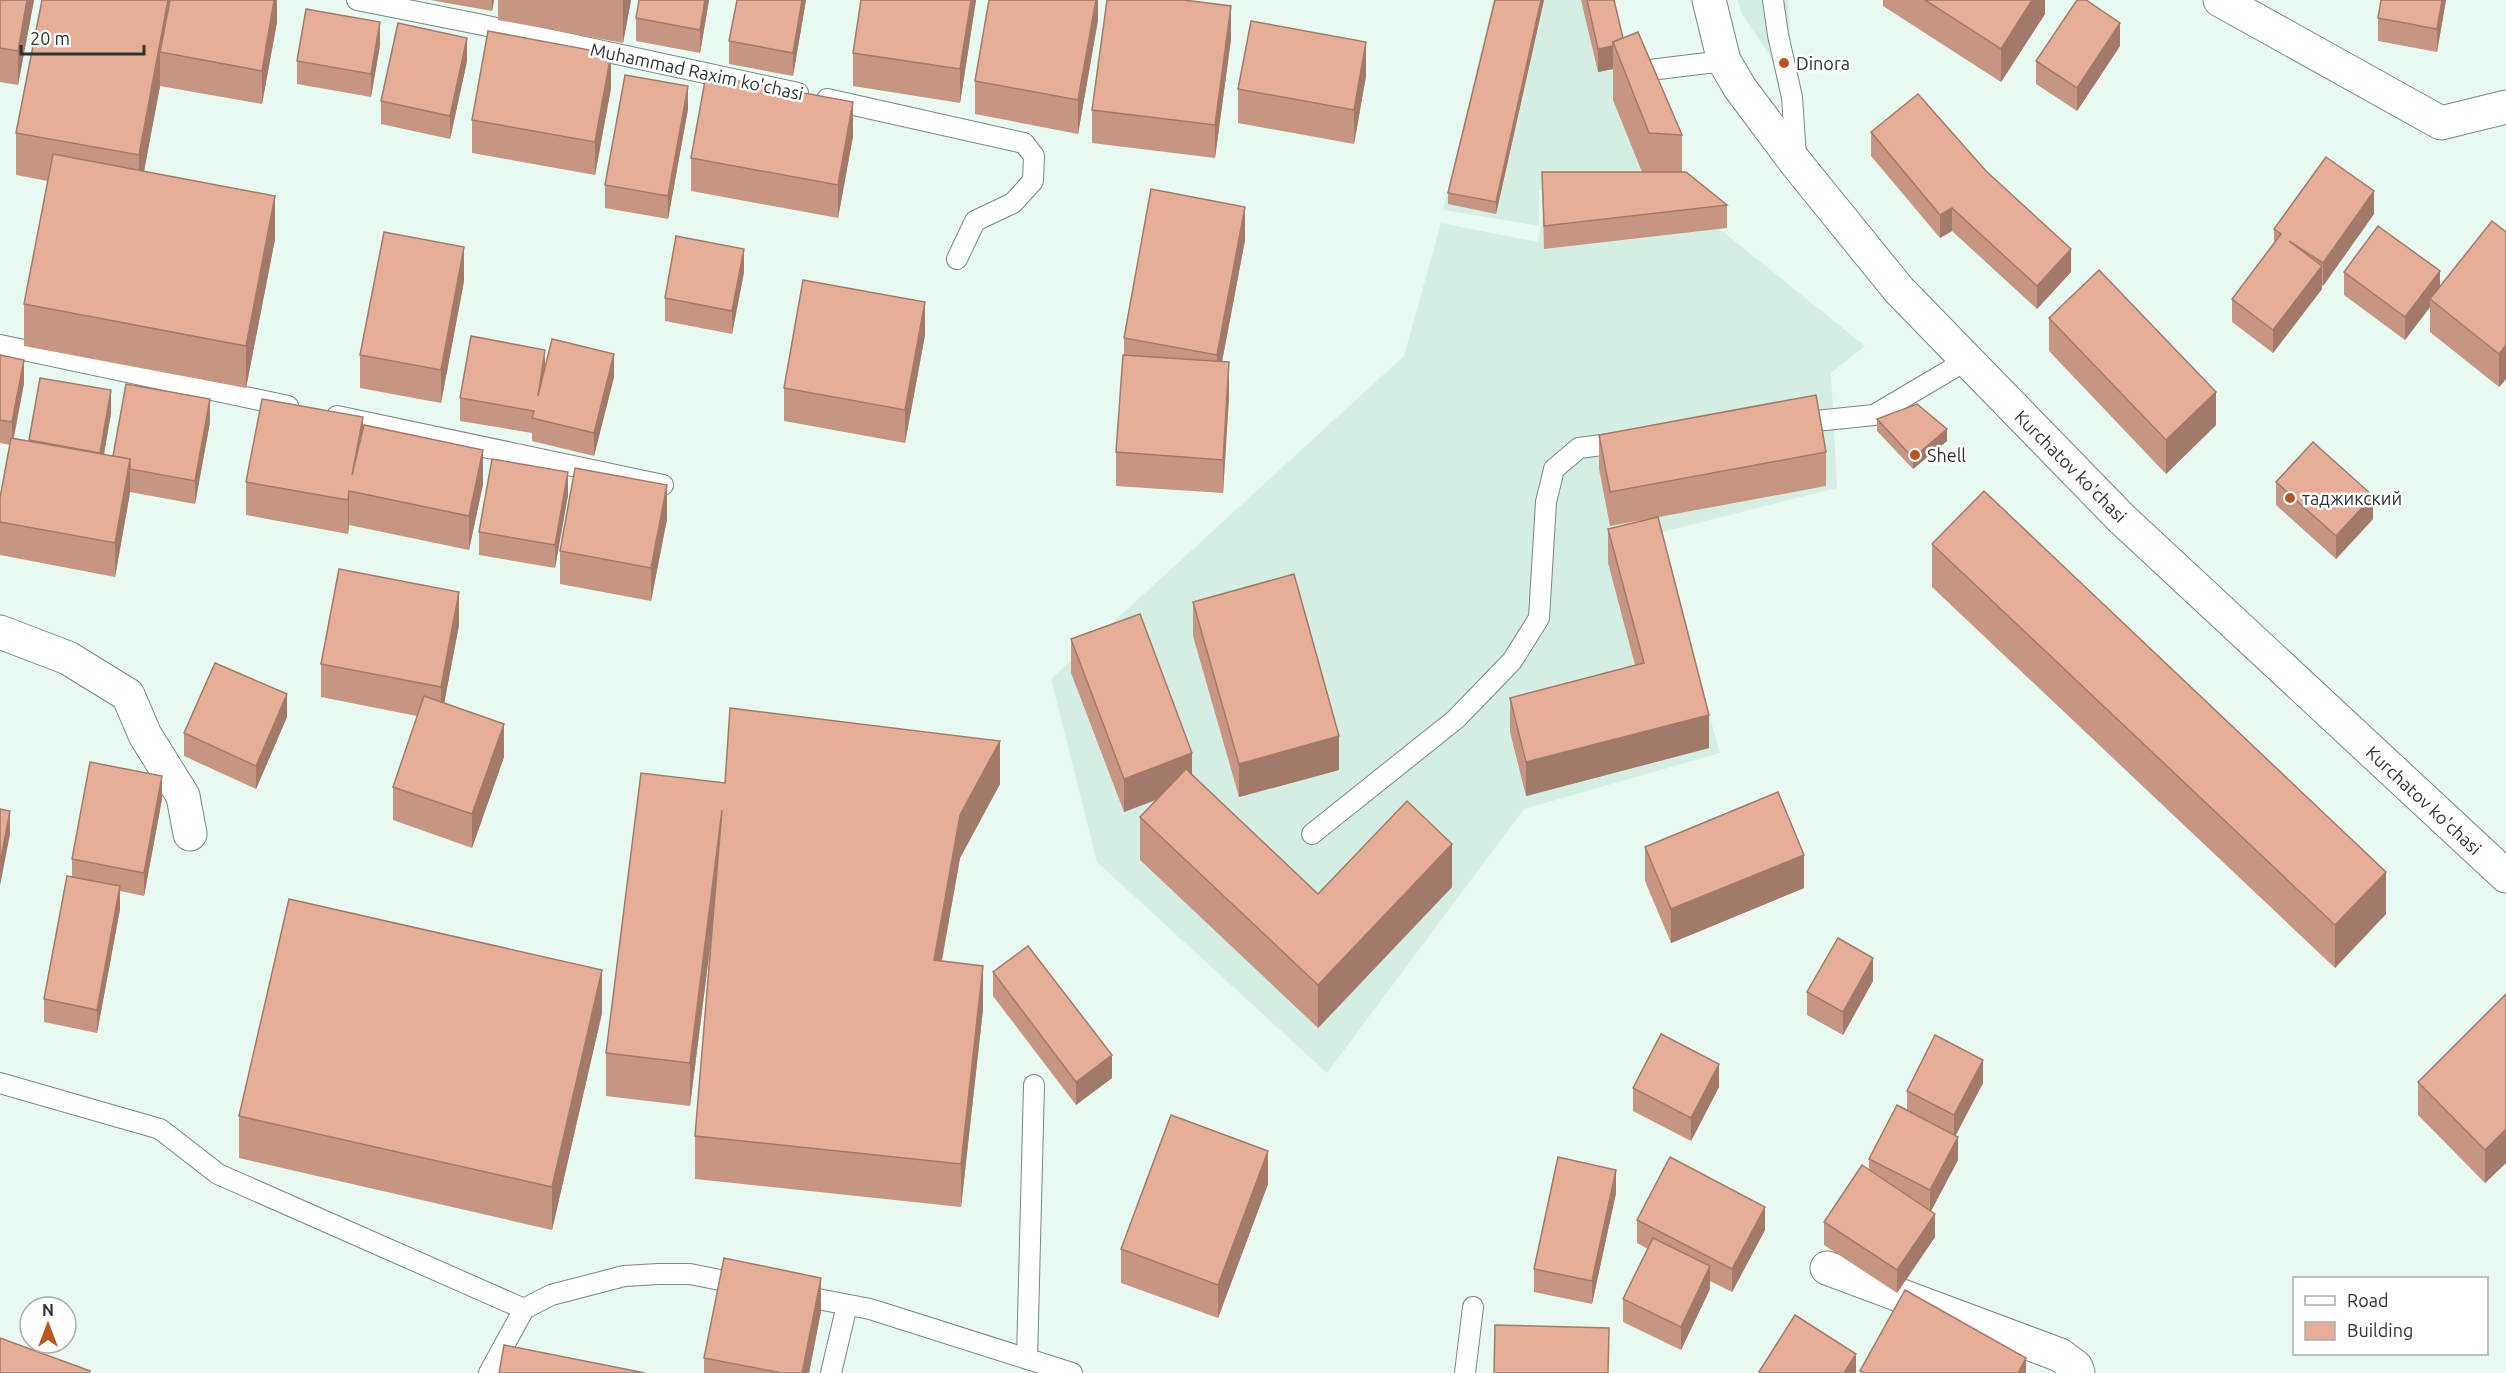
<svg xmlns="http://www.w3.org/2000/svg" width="2506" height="1373" viewBox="0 0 2506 1373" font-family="Ubuntu,sans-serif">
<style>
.built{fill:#d5eee4}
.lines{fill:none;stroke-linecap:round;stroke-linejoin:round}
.lane-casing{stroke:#778781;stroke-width:22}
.street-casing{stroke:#778781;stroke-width:35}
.secondary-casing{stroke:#778781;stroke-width:35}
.lane{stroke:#fff;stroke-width:20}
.street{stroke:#fff;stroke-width:33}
.secondary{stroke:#fff;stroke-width:33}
.wall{fill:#c79682}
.shaded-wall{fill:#a27a6a}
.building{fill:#e7ae97;stroke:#a27a6a;stroke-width:1.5}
.poi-dot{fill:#bb5624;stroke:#fff;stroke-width:2}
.labels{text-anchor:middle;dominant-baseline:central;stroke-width:5;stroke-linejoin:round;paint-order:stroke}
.poi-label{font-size:18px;fill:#2c3330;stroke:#fff;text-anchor:start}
.street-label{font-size:18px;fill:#2c3330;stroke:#fff}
</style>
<rect width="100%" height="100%" fill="#e8f9f2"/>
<g class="built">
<path d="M1493 0H1614L1636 83 1686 195 1539 190V226L1443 210Z"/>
<path d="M1737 0H1788L1794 92 1742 14Z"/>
<path d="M1546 199 1686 202 1865 346 1831 373 1837 488 1658 533 1720 753 1524 809 1327 1073 1097 862 1051 679 1404 356 1441 223 1538 242Z"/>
</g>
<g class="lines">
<defs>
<g id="lane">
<path d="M357 0 478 24 798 93"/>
<path d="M1773 0 1778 35 1792 97 1796 157"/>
<path d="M1633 72 1724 61"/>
<path d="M827 99 1024 143 1034 156 1033 181 1013 203 975 221 957 259"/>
<path d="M0 345 288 406"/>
<path d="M337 416 663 485"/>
<path d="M1796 423 1874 415 1967 360"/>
<path d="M1312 834 1456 719 1512 661 1539 618 1546 502 1554 469 1579 448 1624 442"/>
<path d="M0 1083 160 1129 218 1174 524 1309"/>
<path d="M797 1295 870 1309 1072 1373"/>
<path d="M1027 1359 1034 1085"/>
<path d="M489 1373 524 1309 551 1295 624 1276 659 1274H690L745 1285"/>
<path d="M831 1373 847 1305"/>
<path d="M1465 1373 1473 1307"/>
</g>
<g id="street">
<path d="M2220 0 2441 123 2506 107"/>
<path d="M0 632 68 658 128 695 145 735 183 796 190 834"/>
<path d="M1827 1268 2060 1355 2076 1367 2078 1373"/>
</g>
<path id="secondary" d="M1709 0 1724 61 1740 88 1796 163 1899 290 2122 519 2506 876"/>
</defs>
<use href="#lane" class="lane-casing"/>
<use href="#street" class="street-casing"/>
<use href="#secondary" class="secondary-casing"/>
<use href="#lane" class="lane"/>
<use href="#street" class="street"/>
<use href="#secondary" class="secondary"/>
</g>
<g class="wall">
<path d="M0 0H34L18 85 0 82Z"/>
<path d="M42 0H277V22L262 104 160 86 144 171 275 239 246 388 24 346V304L48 181 16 175V133Z"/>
<path d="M430 0H494L492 11Z"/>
<path d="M498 0H631L623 43 498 20Z"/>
<path d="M639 0H709L700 53 636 41V18Z"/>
<path d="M806 0 793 76 729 64V41Z"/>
<path d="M976 0 960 103 853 86V53Z"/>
<path d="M1098 0V20L1078 134 975 114V81Z"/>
<path d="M1544 0 1496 214 1448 204V193Z"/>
<path d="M1581 0H1614L1623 38 1682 135V172L1727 205V228L1544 249 1542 172H1642L1613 100V69L1598 72Z"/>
<path d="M1883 0H2045V14L2001 82 1883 6Z"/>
<path d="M2446 0 2437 52 2378 41V18Z"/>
<path d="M1231 39 1215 158 1092 143V110Z"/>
<path d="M380 45 371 97 297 84V61Z"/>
<path d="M2120 46 2077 111 2036 84V61Z"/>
<path d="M467 61 450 139 381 124V101Z"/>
<path d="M1366 76 1354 144 1238 123V89Z"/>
<path d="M611 88 595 175 472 153V120Z"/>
<path d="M688 109 668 219 605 208V185Z"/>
<path d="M1871 132 2071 272 2037 309 1952 231 1940 238 1871 156Z"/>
<path d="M853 136 838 218 691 191V158Z"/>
<path d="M2374 214 2323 286 2322 285V289L2273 353 2232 322V299L2274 244V229Z"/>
<path d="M2506 232V379L2499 387 2430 332V307L2405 340 2344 295V272L2440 286Z"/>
<path d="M1245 240 1222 362 1229 396 1223 493 1116 486V452L1124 355V338Z"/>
<path d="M744 272 732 334 665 321V298Z"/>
<path d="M464 281 441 403 360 388V355Z"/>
<path d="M2049 318 2216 425 2166 474 2049 351Z"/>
<path d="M925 335 905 443 784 421V388Z"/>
<path d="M0 355 24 383 14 438 29 441 40 378 111 413 104 455 113 456 210 422 195 504 130 492 115 577 0 555V498L10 445 0 443Z"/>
<path d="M545 366 614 377 594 456 532 441V433L460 421V398Z"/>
<path d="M1877 419 1947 441 1913 469 1877 431Z"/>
<path d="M363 432 483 484 469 550 349 525 348 534 246 515V482Z"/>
<path d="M1599 435 1826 452V486L1610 526 1599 469Z"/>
<path d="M2276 482 2373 519 2336 559 2276 505Z"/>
<path d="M568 495 555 568 479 555V532Z"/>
<path d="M667 519 651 601 560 584V551Z"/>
<path d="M1608 529 1709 748 1526 796 1510 732V698L1635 665 1608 563Z"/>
<path d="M1932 544 2386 914 2335 968 1932 587Z"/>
<path d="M1193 602 1339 770 1239 797 1193 636Z"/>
<path d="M459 625 444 703 504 757 472 848 393 820V787L417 716 321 697V664Z"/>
<path d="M1071 639 1192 774 1318 894 1452 887 1318 1028 1140 860V817L1158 799 1124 812 1071 673Z"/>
<path d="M287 717 256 789 184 756V733Z"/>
<path d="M725 783 1000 784 960 858 942 961 983 1009 961 1207 695 1179V1136L712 932 690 1106 606 1096V1053Z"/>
<path d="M162 799 144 896 120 891V909L97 1033 44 1022V999L72 876V859Z"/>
<path d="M1645 847 1804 888 1671 943 1645 881Z"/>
<path d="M993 972 1112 1078 1076 1105 993 996Z"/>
<path d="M1873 981 1843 1035 1807 1015V992Z"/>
<path d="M2506 994V1163L2485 1183 2418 1115V1082Z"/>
<path d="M602 1013 552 1230 239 1158V1116Z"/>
<path d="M1983 1083 1956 1135 1958 1160 1931 1211 1935 1237 1897 1293 1824 1245V1222L1869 1169V1159L1907 1110V1091Z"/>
<path d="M1719 1087 1691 1141 1633 1111V1088Z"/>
<path d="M1268 1184 1218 1318 1121 1283V1249Z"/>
<path d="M1616 1193 1592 1304 1534 1292V1269Z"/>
<path d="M1637 1220 1765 1230 1732 1292 1710 1281V1289L1681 1350 1623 1322V1299L1648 1249 1637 1243Z"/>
<path d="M821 1311 809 1373H704V1358Z"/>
</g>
<g class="shaded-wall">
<path d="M27 0H34L18 85V51Z"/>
<path d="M168 0H176L160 52V86L139 198V155Z"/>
<path d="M274 0H277V22L262 104V71Z"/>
<path d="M492 0H494L492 11Z"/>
<path d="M623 0H631L623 43Z"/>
<path d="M705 0H709L700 53V30Z"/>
<path d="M802 0H806L793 76V53Z"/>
<path d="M971 0H976L960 103V69Z"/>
<path d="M1096 0H1098V20L1078 134V100Z"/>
<path d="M1541 0H1544L1496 214V202Z"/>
<path d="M2032 0H2045V14L2001 82V49Z"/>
<path d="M2442 0H2446L2437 52V29Z"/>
<path d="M1231 6V39L1215 158V125Z"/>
<path d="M380 22V45L371 97V74Z"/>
<path d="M2120 23V46L2077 111V88Z"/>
<path d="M467 38V61L450 139V116Z"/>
<path d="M1366 42V76L1354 144V110Z"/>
<path d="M1613 46V69L1598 72V49Z"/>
<path d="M611 54V88L595 175V142Z"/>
<path d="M688 86V109L668 219V196Z"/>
<path d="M853 102V136L838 218V185Z"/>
<path d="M2374 191V214L2323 286V263Z"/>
<path d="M275 196V239L246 388V346Z"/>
<path d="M1245 207V240L1217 388V355Z"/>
<path d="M1952 208V231L1940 238V215Z"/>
<path d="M464 247V281L441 403V370Z"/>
<path d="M744 249V272L732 334V311Z"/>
<path d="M2071 249V272L2037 309V286Z"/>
<path d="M2322 266V289L2273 353V330Z"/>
<path d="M2440 271V294L2430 299V307L2405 340V317Z"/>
<path d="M925 302V335L905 443V410Z"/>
<path d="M2506 345V379L2499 387V354Z"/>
<path d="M545 350V373L538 396Z"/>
<path d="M614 354V377L594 456V433Z"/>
<path d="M24 360V383L12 445V422Z"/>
<path d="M1229 362V396L1223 493V460Z"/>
<path d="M111 390V413L100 476V453Z"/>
<path d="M2216 392V425L2166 474V440Z"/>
<path d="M210 399V422L195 504V481Z"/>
<path d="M363 417V451L352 475Z"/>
<path d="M1947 429V441L1913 469V458Z"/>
<path d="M483 450V484L469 550V516Z"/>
<path d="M130 459V493L115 577V543Z"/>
<path d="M568 472V495L555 568V545Z"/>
<path d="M667 485V519L651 601V568Z"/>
<path d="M349 491V525L348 534V500Z"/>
<path d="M2373 496V519L2336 559V536Z"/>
<path d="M459 592V625L441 720V687Z"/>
<path d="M287 694V717L256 789V766Z"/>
<path d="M1709 715V748L1526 796V762Z"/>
<path d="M504 724V757L472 848V814Z"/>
<path d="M1339 736V770L1239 797V764Z"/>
<path d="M1000 741V784L960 858 934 1002V960L960 815Z"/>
<path d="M1192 753V786L1124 812V779Z"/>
<path d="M162 776V799L144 896V873Z"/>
<path d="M722 810V852L690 1106V1063Z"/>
<path d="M10 811V834L0 886V863Z"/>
<path d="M1452 844V887L1318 1028V985Z"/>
<path d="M1804 855V888L1671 943V909Z"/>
<path d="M2386 872V914L2335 968V925Z"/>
<path d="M120 886V909L97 1033V1010Z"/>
<path d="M1873 958V981L1843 1035V1012Z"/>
<path d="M983 966V1009L961 1207V1164Z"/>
<path d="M602 970V1013L552 1230V1187Z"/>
<path d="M1112 1055V1078L1076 1105V1082Z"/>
<path d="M1983 1060V1083L1954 1138V1115Z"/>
<path d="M1719 1064V1087L1691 1141V1118Z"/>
<path d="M2506 1129V1163L2485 1183V1150Z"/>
<path d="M1958 1137V1160L1930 1213V1190Z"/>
<path d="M1268 1151V1184L1218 1318V1285Z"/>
<path d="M1616 1170V1193L1592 1304V1281Z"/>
<path d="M1765 1207V1230L1732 1292V1269Z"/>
<path d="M1935 1214V1237L1897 1293V1270Z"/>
<path d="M1710 1266V1289L1681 1350V1327Z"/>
<path d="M821 1278V1311L809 1373H802Z"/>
<path d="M1856 1354V1373H1844Z"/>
<path d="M2026 1358V1373H2018Z"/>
</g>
<g class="building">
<path d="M0 0H27L18 51 0 48Z"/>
<path d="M42 0H168L139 155 16 133Z"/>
<path d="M170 0H274L262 71 160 52Z"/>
<path d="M639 0H705L700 30 636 18Z"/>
<path d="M737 0H802L793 53 729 41Z"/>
<path d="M861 0H971L960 69 853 53Z"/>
<path d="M989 0H1096L1078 100 975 81Z"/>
<path d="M1107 0H1184L1231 6 1215 125 1092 110Z"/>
<path d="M1495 0H1541L1496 202 1448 193Z"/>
<path d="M1587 0H1614L1623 38 1613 42V46L1598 49Z"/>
<path d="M1925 0H2032L2001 49Z"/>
<path d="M2077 0H2086L2120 23 2077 88 2036 61Z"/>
<path d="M2381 0H2442L2437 29 2378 18Z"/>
<path d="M306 9 380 22 371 74 297 61Z"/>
<path d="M1251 21 1366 42 1354 110 1238 89Z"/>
<path d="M398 23 467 38 450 116 381 101Z"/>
<path d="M488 31 611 54 595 142 472 120Z"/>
<path d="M1638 32 1682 135 1649 133 1613 42Z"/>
<path d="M625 75 688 86 668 196 605 185Z"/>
<path d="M706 75 853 102 838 185 691 158Z"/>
<path d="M1918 94 1986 171 2071 249 2037 286 1952 208 1940 215 1871 132Z"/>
<path d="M53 154 275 196 246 346 24 304Z"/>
<path d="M2326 157 2374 191 2323 263 2289 241 2322 266 2273 330 2232 299 2281 234 2274 229Z"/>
<path d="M1542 172H1686L1727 205 1544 226Z"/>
<path d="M1151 189 1245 207 1217 355 1124 338Z"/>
<path d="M2492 221 2506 232V345L2499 354 2430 299Z"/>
<path d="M2378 226 2440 271 2405 317 2344 272Z"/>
<path d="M384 232 464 247 441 370 360 355Z"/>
<path d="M676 236 744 249 732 311 665 298Z"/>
<path d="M2099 270 2216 392 2166 440 2049 318Z"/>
<path d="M803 280 925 302 905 410 784 388Z"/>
<path d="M471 336 545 350 538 396 552 339 614 354 594 433 532 418 534 411 460 398Z"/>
<path d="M0 355 24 360 12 422 0 420Z"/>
<path d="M1123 355 1229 362 1223 460 1116 452Z"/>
<path d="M40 378 111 390 100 453 29 440Z"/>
<path d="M126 384 210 399 195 481 130 469V459L113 456Z"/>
<path d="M1816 395 1826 452 1610 492 1599 435Z"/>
<path d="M262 399 363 417 352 475 364 425 483 450 469 516 349 491 348 500 246 482Z"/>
<path d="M1917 404 1947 429 1913 458 1877 419Z"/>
<path d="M11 438 130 459 115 543 0 522V498Z"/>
<path d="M2313 442 2373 496 2336 536 2276 482Z"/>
<path d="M492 459 568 472 555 545 479 532Z"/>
<path d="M575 468 667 485 651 568 560 551Z"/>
<path d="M1984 491 2386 872 2335 925 1932 544Z"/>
<path d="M1658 517 1709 715 1526 762 1510 698 1644 663 1608 529Z"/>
<path d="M339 569 459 592 441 687 321 664Z"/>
<path d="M1294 574 1339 736 1239 764 1193 602Z"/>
<path d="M1140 614 1192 753 1124 779 1071 639Z"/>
<path d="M215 663 287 694 256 766 184 733Z"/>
<path d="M424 696 504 724 472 814 393 787Z"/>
<path d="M730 708 1000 741 960 815 934 960 983 966 961 1164 695 1136 722 810 690 1063 606 1053 641 773 725 783Z"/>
<path d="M90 762 162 776 144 873 72 859Z"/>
<path d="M1186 769 1318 894 1407 801 1452 844 1318 985 1140 817Z"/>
<path d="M1778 792 1804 855 1671 909 1645 847Z"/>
<path d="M0 809 10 811 0 863Z"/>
<path d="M67 876 120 886 97 1010 44 999Z"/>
<path d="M289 899 602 970 552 1187 239 1116Z"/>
<path d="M1838 938 1873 958 1843 1012 1807 992Z"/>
<path d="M1028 946 1112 1055 1076 1082 993 972Z"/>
<path d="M2506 994V1129L2485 1150 2418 1082Z"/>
<path d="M1661 1034 1719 1064 1691 1118 1633 1088Z"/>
<path d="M1935 1035 1983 1060 1954 1115 1907 1091Z"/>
<path d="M1897 1105 1958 1137 1930 1190 1869 1159Z"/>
<path d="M1171 1115 1268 1151 1218 1285 1121 1249Z"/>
<path d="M1558 1157 1616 1170 1592 1281 1534 1269Z"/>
<path d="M1670 1157 1765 1207 1732 1269 1637 1220Z"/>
<path d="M1862 1165 1935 1214 1897 1270 1824 1222Z"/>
<path d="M1653 1238 1710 1266 1681 1327 1623 1299Z"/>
<path d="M724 1258 821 1278 802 1373H782L704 1358Z"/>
<path d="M1905 1290 2026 1358 2018 1373H1864L1860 1371Z"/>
<path d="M1795 1315 1856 1354 1844 1373H1760L1759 1372Z"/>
<path d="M1495 1325 1609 1328 1608 1373H1494Z"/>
<path d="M0 1338 90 1371 89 1373H0Z"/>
<path d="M504 1345 645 1373H499Z"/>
</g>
<g class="poi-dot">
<circle cx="1784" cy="63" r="6"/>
<circle cx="1915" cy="455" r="6"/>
<circle cx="2290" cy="498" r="6"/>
</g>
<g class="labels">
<g class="poi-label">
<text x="1796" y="63">Dinora</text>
<text x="1927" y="455">Shell</text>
<text x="2302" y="498">таджикский</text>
</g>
<g class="street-label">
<text transform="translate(697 71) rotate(12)">Muhammad Raxim ko'chasi</text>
<text transform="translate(2071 466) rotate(45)">Kurchatov ko'chasi</text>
<text transform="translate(2424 800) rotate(43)">Kurchatov ko'chasi</text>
</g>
</g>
<rect x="2293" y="1277" width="195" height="78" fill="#ffffff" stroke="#abadac" stroke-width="1.5"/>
<rect x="2305" y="1296" width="30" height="9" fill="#ffffff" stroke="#abadac" stroke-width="1.5"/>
<text x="2347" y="1307" font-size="18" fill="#2c3330">Road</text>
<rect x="2305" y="1322" width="30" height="18" fill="#e7ae97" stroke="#abadac" stroke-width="1.5"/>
<text x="2347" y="1337" font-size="18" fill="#2c3330">Building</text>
<g transform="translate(48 1325)"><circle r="28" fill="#ffffff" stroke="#abadac" stroke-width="1.5"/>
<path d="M0-4.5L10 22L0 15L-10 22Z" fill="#bb5624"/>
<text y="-9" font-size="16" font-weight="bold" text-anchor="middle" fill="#2c3330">N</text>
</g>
<path d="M21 45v9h123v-9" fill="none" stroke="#2c3330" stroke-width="3"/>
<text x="30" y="45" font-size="18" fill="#2c3330" stroke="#ffffff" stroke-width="4.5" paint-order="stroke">20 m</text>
</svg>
